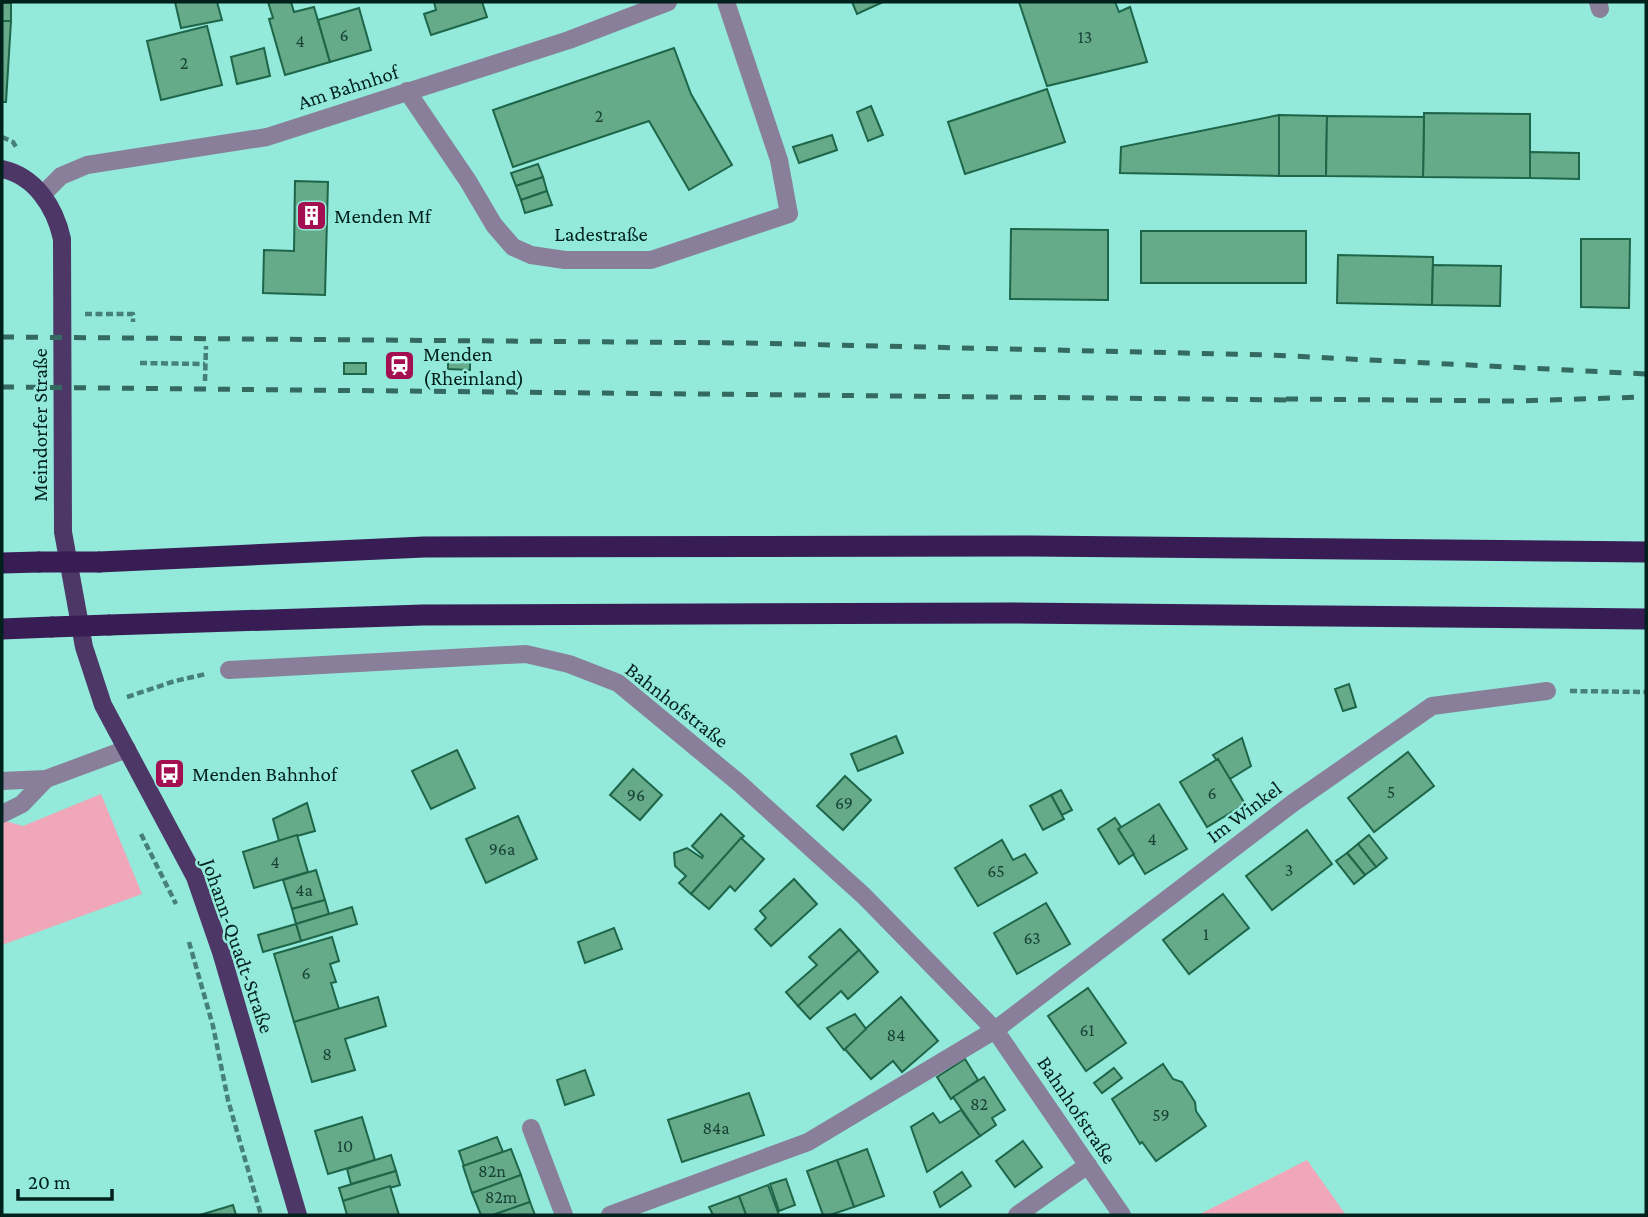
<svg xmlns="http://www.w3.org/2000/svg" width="1648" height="1217" viewBox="0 0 1648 1217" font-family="'Crimson Pro',serif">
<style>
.green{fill:#f1a7ba}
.building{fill:#65aa89;stroke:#1e6649;stroke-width:2}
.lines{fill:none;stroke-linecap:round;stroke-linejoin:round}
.path{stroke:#468177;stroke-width:4.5;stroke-dasharray:7 3.5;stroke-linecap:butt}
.minor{stroke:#897f9b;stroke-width:18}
.major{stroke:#4c3767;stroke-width:18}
.highway{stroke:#371d54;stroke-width:21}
.rail{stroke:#356a61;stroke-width:5;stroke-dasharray:12 12;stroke-linecap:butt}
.highway-bridge{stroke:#371d54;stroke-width:21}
.labels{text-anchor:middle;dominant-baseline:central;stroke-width:5;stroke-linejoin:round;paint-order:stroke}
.number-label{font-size:18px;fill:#194337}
.street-label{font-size:21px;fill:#00211c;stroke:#93e9da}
.poi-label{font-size:21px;fill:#00211c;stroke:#93e9da;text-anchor:start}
</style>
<rect width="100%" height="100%" fill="#93e9da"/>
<g class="green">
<path d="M101 794 142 894 2 945V820L23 826Z"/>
<path d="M1307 1160 1346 1215H1198Z"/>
</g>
<g class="building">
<path d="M175 2H217L222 20 181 28Z"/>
<path d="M268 2H291L294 12 314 7 330 62 285 75 269 19 273 18Z"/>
<path d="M434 2H482L487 17 431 35 424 14 436 10Z"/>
<path d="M852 2H883L857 14Z"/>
<path d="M1019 2H1115L1119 12 1130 7 1147 62 1047 86Z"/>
<rect x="2" y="3" width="9" height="18"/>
<path d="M359 8 371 50 330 62 318 20Z"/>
<path d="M2 21H11L6 102H2Z"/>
<path d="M207 26 222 85 161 100 147 41Z"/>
<path d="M264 48 270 76 237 84 231 57Z"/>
<path d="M674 48 691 94 732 165 689 190 649 121 513 167 493 110Z"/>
<path d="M1047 89 1065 142 965 174 948 122Z"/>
<path d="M871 106 883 135 868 141 857 112Z"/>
<path d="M1424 113 1530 114V178L1423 177Z"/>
<path d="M1279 115V176L1120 173 1121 147Z"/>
<path d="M1279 115 1327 116 1326 176H1279Z"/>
<path d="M1327 116 1424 117 1423 177 1326 176Z"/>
<path d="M832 135 837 150 799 163 793 147Z"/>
<path d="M1530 152 1579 153V179L1530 178Z"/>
<path d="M538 164 543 177 516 186 511 173Z"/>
<path d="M543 177 547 191 521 200 516 186Z"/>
<path d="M295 181 328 182 325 295 263 293 264 250 294 251Z"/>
<path d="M547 191 552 205 525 213 521 200Z"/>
<path d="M1011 229 1108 230V300L1010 299Z"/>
<rect x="1141" y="231" width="165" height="52"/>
<path d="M1581 239H1630L1629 308 1581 307Z"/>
<path d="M1338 255 1433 257 1432 305 1337 303Z"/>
<path d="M1433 265 1501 266 1500 306 1432 305Z"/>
<path d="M448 359H470V370L448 369Z"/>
<rect x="344" y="363" width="22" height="11"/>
<path d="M1349 684 1356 707 1343 711 1335 689Z"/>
<path d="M896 736 903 753 858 771 851 754Z"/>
<path d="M1242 738 1251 766 1230 779 1213 755Z"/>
<path d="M457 750 475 788 431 809 412 771Z"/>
<path d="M1408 752 1434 786 1374 832 1348 798Z"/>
<path d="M1218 759 1245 804 1207 827 1180 782Z"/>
<path d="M633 769 662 795 640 820 610 795Z"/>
<path d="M845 776 871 800 843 830 817 806Z"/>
<path d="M1061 790 1072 810 1062 815 1051 795Z"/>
<path d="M1051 795 1064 819 1043 830 1030 806Z"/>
<path d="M307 803 315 831 279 841 273 819Z"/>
<path d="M1159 804 1187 849 1145 874 1118 829Z"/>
<path d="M721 814 744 836 691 894 679 883 686 876 675 866 674 853 687 848 702 858 703 856 692 846Z"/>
<path d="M518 816 537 859 486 883 466 839Z"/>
<path d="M1115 818 1121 827 1118 829 1134 854 1119 864 1098 829Z"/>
<path d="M1307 830 1332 864 1272 910 1246 876Z"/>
<path d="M297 835 308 872 254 888 243 852Z"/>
<path d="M1369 835 1387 858 1376 867 1358 844Z"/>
<path d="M741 838 764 859 735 891 730 886 709 909 691 894Z"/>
<path d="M1002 840 1013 860 1025 854 1037 873 978 906 955 868Z"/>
<path d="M1358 844 1376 867 1365 875 1347 853Z"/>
<path d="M1347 853 1365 875 1354 884 1336 861Z"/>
<path d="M316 870 325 900 292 909 283 880Z"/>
<path d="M794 879 817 904 771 946 755 929 766 918 760 911Z"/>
<path d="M1223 894 1249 928 1189 974 1163 940Z"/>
<path d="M325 900 329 914 296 924 292 909Z"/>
<path d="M1046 903 1070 944 1017 974 994 933Z"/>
<path d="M352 907 357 924 301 941 296 924Z"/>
<path d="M296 924 301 941 263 952 258 935Z"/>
<path d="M614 928 622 949 585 963 578 942Z"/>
<path d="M840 929 859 950 798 1006 786 992 817 965 809 957Z"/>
<path d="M332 937 339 961 330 964 336 982 331 983 339 1009 294 1022 274 954Z"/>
<path d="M859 950 878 972 848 999 841 991 810 1019 798 1006Z"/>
<path d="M1088 988 1126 1043 1086 1071 1048 1016Z"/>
<path d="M378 997 386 1026 345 1039 355 1070 312 1082 294 1022Z"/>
<path d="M901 997 938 1041 902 1072 893 1061 871 1079 844 1048Z"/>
<path d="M855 1014 866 1029 844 1050 827 1028Z"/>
<path d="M965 1059 978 1080 951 1099 937 1077Z"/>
<path d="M1163 1064 1173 1079 1182 1082 1195 1102 1196 1111 1206 1126 1156 1161 1142 1142 1140 1144 1112 1099Z"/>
<path d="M1114 1068 1122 1078 1102 1093 1094 1083Z"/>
<path d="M585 1070 594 1095 565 1105 557 1080Z"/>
<path d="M984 1077 1005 1110 992 1118 996 1125 980 1136 953 1097Z"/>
<path d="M749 1093 764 1135 682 1162 668 1120Z"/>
<path d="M961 1110 980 1136 927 1172 911 1127 933 1113 940 1123Z"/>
<path d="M362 1117 375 1160 328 1174 315 1131Z"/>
<path d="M497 1137 503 1152 464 1166 459 1151Z"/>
<path d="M1023 1141 1042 1167 1015 1187 996 1161Z"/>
<path d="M511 1149 521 1175 472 1193 463 1166Z"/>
<path d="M867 1149 884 1196 854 1207 837 1160Z"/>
<path d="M391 1155 396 1171 351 1184 347 1169Z"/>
<path d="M837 1160 854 1207 830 1215H823L807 1171Z"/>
<path d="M396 1171 400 1185 343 1201 339 1188Z"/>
<path d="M962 1172 971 1186 940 1207 934 1192Z"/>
<path d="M521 1175 530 1202 493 1215H481L472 1193Z"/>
<path d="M786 1179 795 1205 779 1211 770 1184Z"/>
<path d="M768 1185 779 1215H746L739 1196Z"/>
<path d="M390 1186 399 1215H347L343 1201Z"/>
<path d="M739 1196 746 1215H713L709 1207Z"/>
<path d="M530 1202 535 1215H493Z"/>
<path d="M233 1205 236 1215H200Z"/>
</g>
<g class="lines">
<g class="path">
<path d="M2 137 13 142 16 147"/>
<path d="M85 314H133V322"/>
<path d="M140 363 205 364"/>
<path d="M205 381 206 346"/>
<path d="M1570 691 1646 692"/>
<path d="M127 697 175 681 206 674"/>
<path d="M141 834 176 904"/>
<path d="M189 942 213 1026 228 1100 261 1215"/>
</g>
<g class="minor">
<path d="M1598 2 1600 9"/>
<path d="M407 91 468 181 494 225 513 247 531 255 565 260H651L789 214 779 160 726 2"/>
<path d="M42 195 61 176 87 165 267 137 569 40 668 2"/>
<path d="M229 670 526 654 569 664 618 683 739 783 864 896 995 1030 1122 1215"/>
<path d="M2 781 46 779 127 749"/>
<path d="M2 814 22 804 46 779"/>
<path d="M531 1128 564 1215"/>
<path d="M610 1215 808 1142 995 1030 1293 803 1432 706 1547 691"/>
<path d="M1017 1215 1088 1165"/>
</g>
<path class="major" d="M2 169C35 176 55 207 62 239L63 532 84 647 103 705 195 877 221 952 298 1215"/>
<g class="highway">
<path d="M99 562 424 547 1031 546 1646 552"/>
<path d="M2 563 39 562"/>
<path d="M109 625 423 615 1012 613 1646 619"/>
<path d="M2 629 52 627"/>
</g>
<g class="rail">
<path d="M2 337 747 343 1271 355 1646 374"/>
<path d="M2 387 1295 400"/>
<path d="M1286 399 1514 401 1646 397"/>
</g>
<g class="highway-bridge">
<path d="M39 562H99"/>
<path d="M52 627 109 625"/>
</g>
</g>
<defs>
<symbol id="building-square" viewBox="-11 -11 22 22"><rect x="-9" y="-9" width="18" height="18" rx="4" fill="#a30f51" stroke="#93e9da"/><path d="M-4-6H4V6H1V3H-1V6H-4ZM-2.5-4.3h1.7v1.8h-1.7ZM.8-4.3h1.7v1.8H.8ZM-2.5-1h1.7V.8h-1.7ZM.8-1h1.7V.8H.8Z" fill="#fff"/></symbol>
<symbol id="station-square" viewBox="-11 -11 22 22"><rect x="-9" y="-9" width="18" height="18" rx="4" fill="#a30f51" stroke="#93e9da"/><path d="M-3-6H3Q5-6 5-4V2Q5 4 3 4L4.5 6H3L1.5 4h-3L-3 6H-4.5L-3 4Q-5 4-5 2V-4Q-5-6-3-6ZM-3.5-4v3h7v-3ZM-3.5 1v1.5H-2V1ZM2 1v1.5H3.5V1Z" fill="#fff"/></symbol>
<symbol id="bus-square" viewBox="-11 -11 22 22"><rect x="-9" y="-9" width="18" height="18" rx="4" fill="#a30f51" stroke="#93e9da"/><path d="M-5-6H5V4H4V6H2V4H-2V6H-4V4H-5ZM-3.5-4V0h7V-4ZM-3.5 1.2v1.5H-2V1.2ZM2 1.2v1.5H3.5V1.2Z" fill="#fff"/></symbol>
</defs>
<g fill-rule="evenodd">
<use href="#building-square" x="294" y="198" width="35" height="35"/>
<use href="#station-square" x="382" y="348" width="35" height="35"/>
<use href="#bus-square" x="152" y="756" width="35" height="35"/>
</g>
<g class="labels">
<g class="number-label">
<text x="344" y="35">6</text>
<text x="1085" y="37">13</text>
<text x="300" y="41">4</text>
<text x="184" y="63">2</text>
<text x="599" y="116">2</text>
<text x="1391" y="792">5</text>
<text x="1212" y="793">6</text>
<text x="636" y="795">96</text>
<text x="844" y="803">69</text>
<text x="1152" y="839">4</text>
<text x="502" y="849">96a</text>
<text x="275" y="862">4</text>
<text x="1289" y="870">3</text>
<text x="996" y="871">65</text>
<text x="304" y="890">4a</text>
<text x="1206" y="934">1</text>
<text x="1032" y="938">63</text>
<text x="306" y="973">6</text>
<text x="1087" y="1030">61</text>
<text x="896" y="1035">84</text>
<text x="327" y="1054">8</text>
<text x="979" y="1104">82</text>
<text x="1161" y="1115">59</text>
<text x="716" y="1128">84a</text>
<text x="345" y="1146">10</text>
<text x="492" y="1171">82n</text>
<text x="501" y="1197">82m</text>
</g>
<g class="street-label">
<text transform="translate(348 87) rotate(-18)">Am Bahnhof</text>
<text x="601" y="234">Ladestraße</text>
<text transform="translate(40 425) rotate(-90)">Meindorfer Straße</text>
<text transform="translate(677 705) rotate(38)">Bahnhofstraße</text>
<text transform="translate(1244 812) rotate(-37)">Im Winkel</text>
<text transform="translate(238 946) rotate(71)">Johann-Quadt-Straße</text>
<text transform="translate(1077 1110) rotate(56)">Bahnhofstraße</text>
</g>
<g class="poi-label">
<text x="334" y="216">Menden Mf</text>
<text x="423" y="354">Menden<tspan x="423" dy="24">(Rheinland)</tspan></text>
<text x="192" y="774">Menden Bahnhof</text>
</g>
</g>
<rect width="1648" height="1217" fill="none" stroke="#00211c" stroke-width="7"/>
<path d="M18 1189v10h94v-10" fill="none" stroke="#00211c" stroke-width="3.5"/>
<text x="28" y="1189" font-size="21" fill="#00211c" stroke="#93e9da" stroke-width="5" paint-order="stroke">20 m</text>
</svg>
